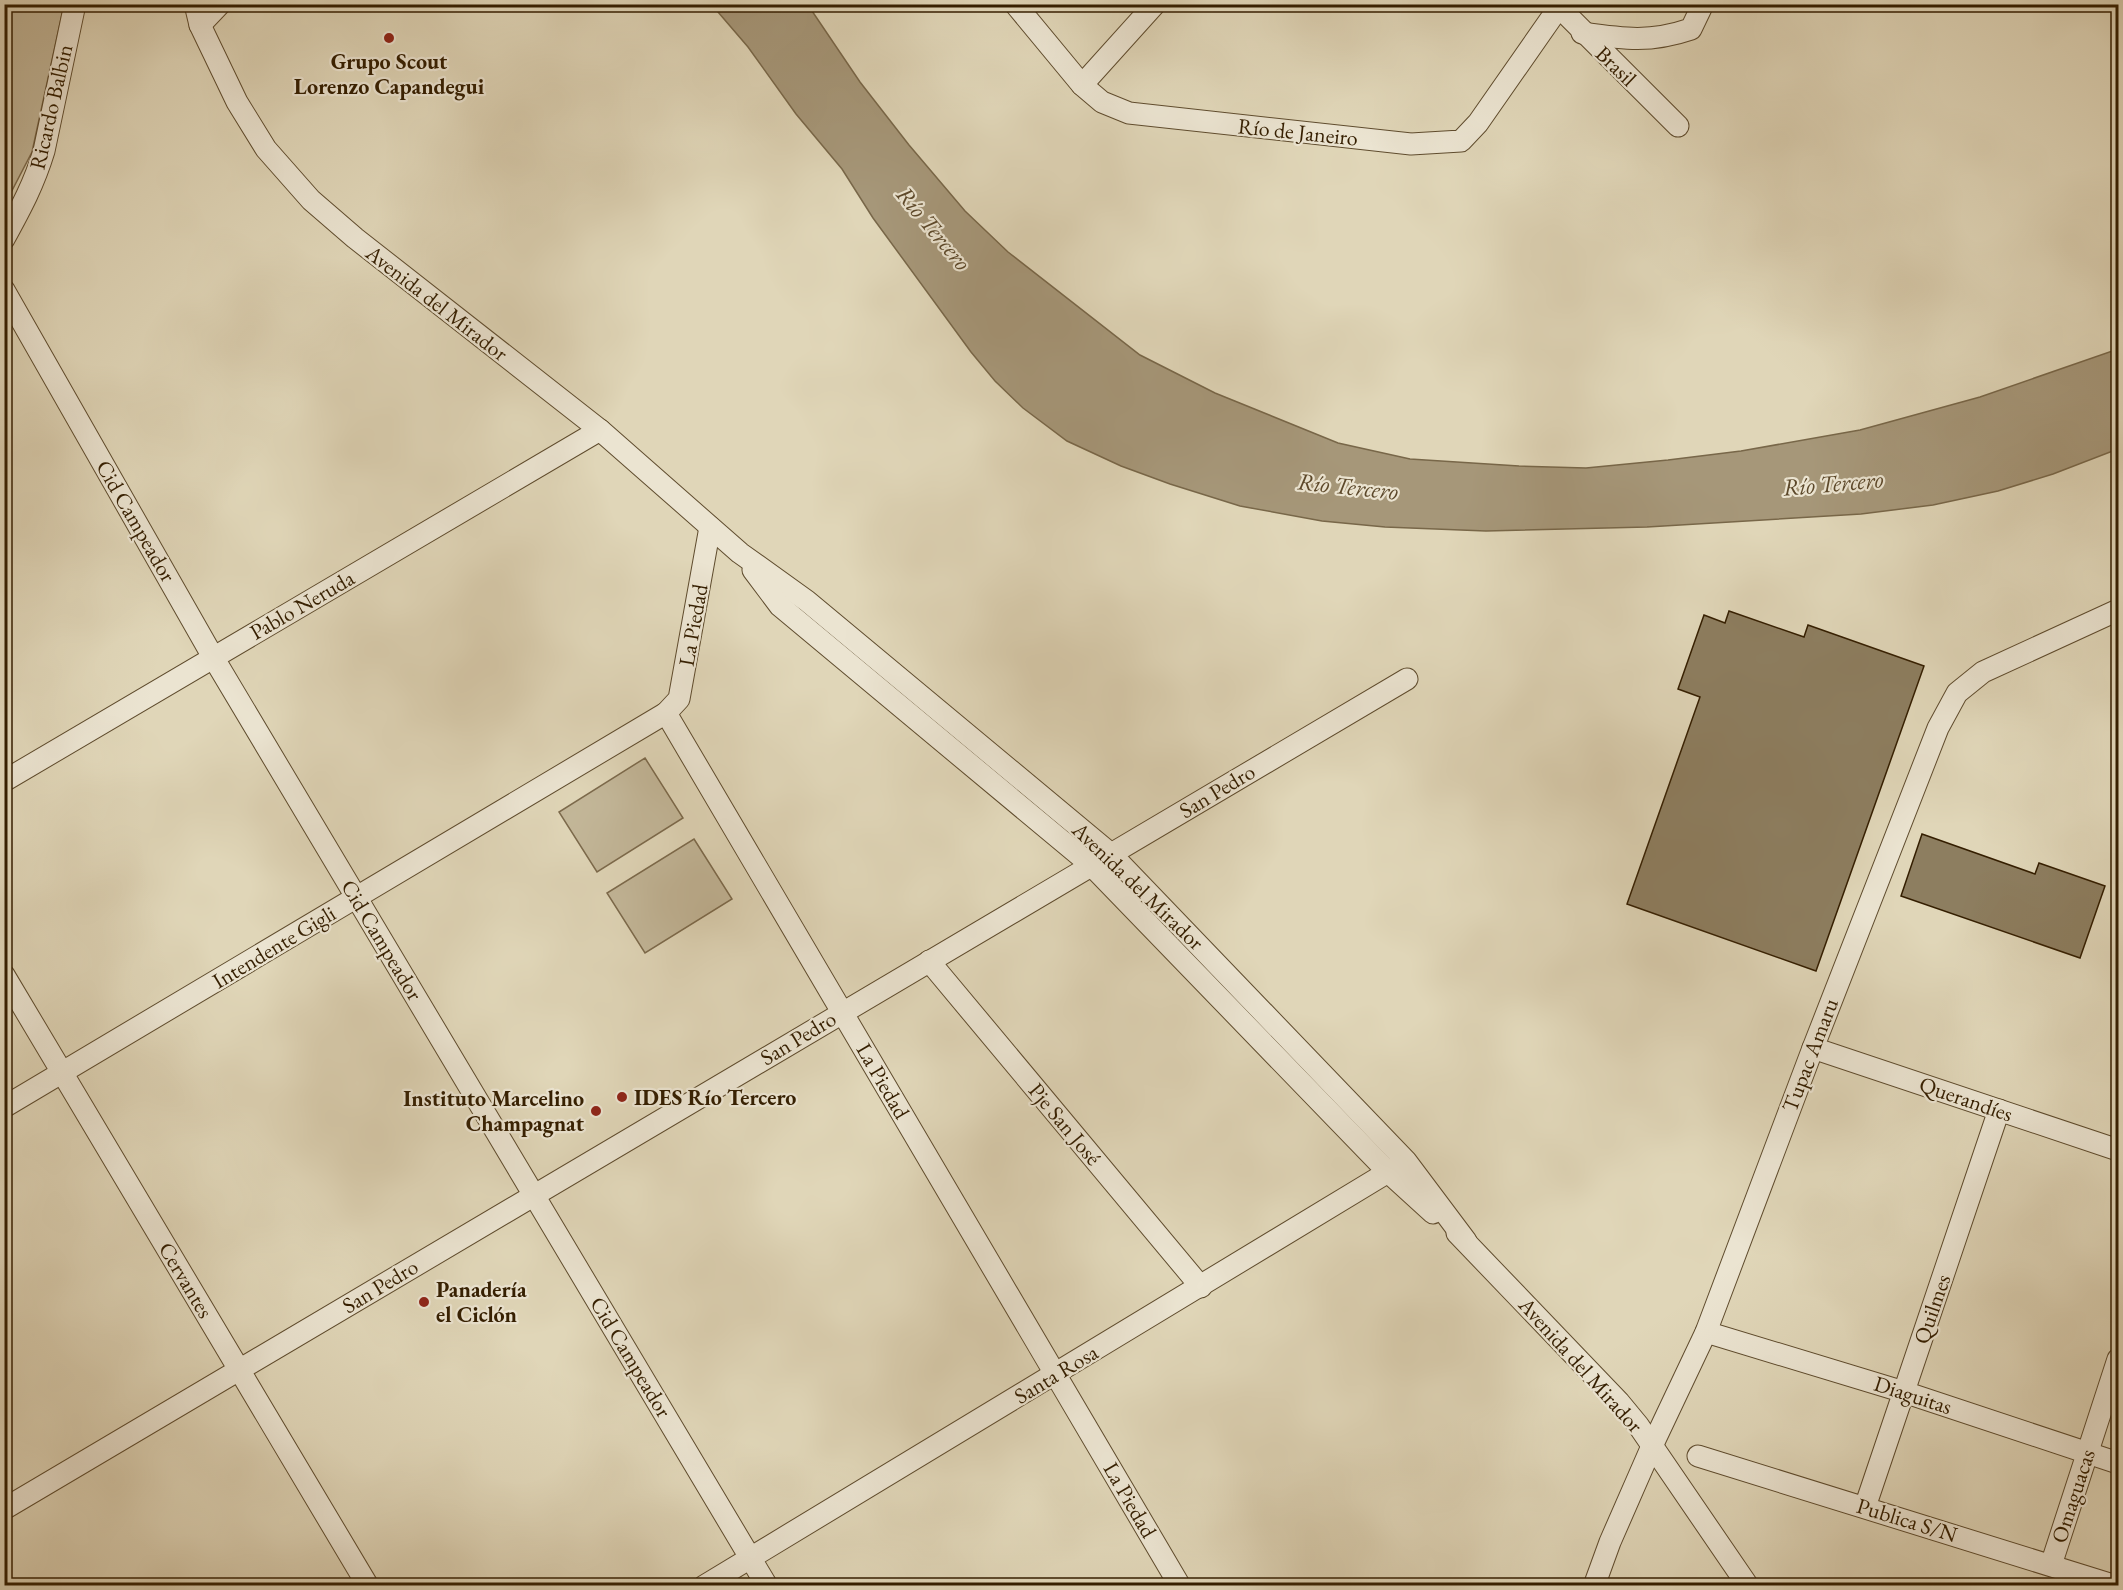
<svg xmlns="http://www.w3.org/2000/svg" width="2123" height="1590" viewBox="0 0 2123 1590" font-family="'EB Garamond',serif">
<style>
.green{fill:#c3b799;stroke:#7c6a4c;stroke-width:1.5}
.water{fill:#a69779;stroke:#786749;stroke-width:1.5}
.building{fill:#8d7e60;stroke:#341e00;stroke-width:1.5}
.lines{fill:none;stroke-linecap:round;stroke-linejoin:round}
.street-casing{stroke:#5f4c2e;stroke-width:23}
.street{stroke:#ebe4d1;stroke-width:21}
.poi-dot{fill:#8f2418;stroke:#ebe4d1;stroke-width:2}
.labels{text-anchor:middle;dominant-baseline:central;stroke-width:4.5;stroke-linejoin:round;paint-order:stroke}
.poi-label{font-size:22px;font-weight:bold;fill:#341e00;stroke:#ebe4d1;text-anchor:start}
.street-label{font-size:22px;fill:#341e00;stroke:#ebe4d1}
.water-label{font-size:24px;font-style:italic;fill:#5c482a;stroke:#ebe4d1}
</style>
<rect width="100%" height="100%" fill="#e0d6b8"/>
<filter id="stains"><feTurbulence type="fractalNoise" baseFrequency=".00333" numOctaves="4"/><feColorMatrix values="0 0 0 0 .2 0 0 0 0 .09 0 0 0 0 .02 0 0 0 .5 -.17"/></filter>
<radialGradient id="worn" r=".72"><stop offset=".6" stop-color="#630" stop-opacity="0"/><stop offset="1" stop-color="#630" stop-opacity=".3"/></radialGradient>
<g class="green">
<path d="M5 5H64L32 152 5 204Z"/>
<path d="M645 758 683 818 597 872 559 812Z"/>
<path d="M694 839 732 899 645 953 607 893Z"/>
</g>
<path class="water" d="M712 5H808L860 82 909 145 965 211 1008 252 1140 355 1215 393 1338 443 1410 459 1519 466 1586 468 1668 460 1741 451 1860 430 1980 397 2118 349V449L2053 474 1998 491 1933 505 1861 514 1647 527 1486 531 1385 527 1322 521 1240 506 1170 484 1121 466 1067 441 1023 408 995 381 971 352 873 218 842 169 796 114 748 47Z"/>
<g class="building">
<path d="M1729 611 1804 637 1808 625 1924 666 1816 971 1627 904 1700 697 1678 689 1704 615 1725 623Z"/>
<path d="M1922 834 2035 874 2039 863 2105 886 2080 958 1901 896Z"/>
</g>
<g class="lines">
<defs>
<g id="street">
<path d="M195 4 200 25 237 102 266 149 311 200 355 238 600 430 740 553 807 601 1111 854 1406 1161 1466 1241"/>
<path d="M1015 4 1082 85 1102 102 1129 113 1411 144 1461 141 1478 123 1559 7"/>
<path d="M1556 4 1678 126"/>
<path d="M200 25 220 4"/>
<path d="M1582 33C1624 39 1650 43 1691 29L1703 4"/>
<path d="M1082 85 1155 4"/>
<path d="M4 239C21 208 34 184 44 151L75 4"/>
<path d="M4 290 213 657 767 1586"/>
<path d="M710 527 679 699 666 713 1180 1586"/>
<path d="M753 570 780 606 1091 865 1388 1172 1433 1213"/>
<path d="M4 781 600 430"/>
<path d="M929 961 1201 1287"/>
<path d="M4 975 368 1586"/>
<path d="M1813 1048 2118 1150"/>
<path d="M4 1107 666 713"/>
<path d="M1457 1233 1619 1402 1638 1425 1748 1586"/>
<path d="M1706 1332 1904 1392 2118 1463"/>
<path d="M1698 1456 2116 1586"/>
<path d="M1865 1507 1999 1110"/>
<path d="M4 1509 1407 679"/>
<path d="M2051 1565 2118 1359"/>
<path d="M704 1586 1398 1166"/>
<path d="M1594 1586 1610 1542 1652 1446 1706 1332 1813 1048 1938 728 1957 693 1983 672 2118 610"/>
</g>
</defs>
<use href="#street" class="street-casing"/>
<use href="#street" class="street"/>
</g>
<g class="poi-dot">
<circle cx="389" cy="38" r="6"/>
<circle cx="622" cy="1097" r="6"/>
<circle cx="596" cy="1111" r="6"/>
<circle cx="424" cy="1302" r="6"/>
</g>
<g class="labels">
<g class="poi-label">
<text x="389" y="61" text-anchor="middle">Grupo Scout<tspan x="389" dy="25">Lorenzo Capandegui</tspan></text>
<text x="634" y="1097">IDES Río Tercero</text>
<text x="584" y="1098" text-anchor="end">Instituto Marcelino<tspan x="584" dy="25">Champagnat</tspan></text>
<text x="436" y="1289">Panadería<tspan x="436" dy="25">el Ciclón</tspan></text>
</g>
<g class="street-label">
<text transform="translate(1616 66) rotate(44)">Brasil</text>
<text transform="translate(51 107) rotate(-77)">Ricardo Balbin</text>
<text transform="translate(1298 132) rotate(6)">Río de Janeiro</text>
<text transform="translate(437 303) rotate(38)">Avenida del Mirador</text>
<text transform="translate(136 521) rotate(60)">Cid Campeador</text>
<text transform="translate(302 605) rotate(-30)">Pablo Neruda</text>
<text transform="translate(693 625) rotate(-80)">La Piedad</text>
<text transform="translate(1217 791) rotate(-31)">San Pedro</text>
<text transform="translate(1138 886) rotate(44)">Avenida del Mirador</text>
<text transform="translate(382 940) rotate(59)">Cid Campeador</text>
<text transform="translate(274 947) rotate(-31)">Intendente Gigli</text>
<text transform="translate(798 1038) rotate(-31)">San Pedro</text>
<text transform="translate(1810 1055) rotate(-69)">Tupac Amaru</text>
<text transform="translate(883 1081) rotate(60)">La Piedad</text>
<text transform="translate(1966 1099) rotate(19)">Querandíes</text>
<text transform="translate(1065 1124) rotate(50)">Pje San José</text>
<text transform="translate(186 1280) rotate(59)">Cervantes</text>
<text transform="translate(380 1286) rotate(-31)">San Pedro</text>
<text transform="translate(1932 1309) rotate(-71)">Quilmes</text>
<text transform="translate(631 1357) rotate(59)">Cid Campeador</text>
<text transform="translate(1581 1365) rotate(48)">Avenida del Mirador</text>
<text transform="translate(1056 1374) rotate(-31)">Santa Rosa</text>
<text transform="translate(1913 1395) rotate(18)">Diaguitas</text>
<text transform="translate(2073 1496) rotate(-72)">Omaguacas</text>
<text transform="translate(1130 1500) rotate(60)">La Piedad</text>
<text transform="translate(1907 1520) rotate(17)">Publica S/N</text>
</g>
<g class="water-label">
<text transform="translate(934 228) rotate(50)">Río Tercero</text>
<text transform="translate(1833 483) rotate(-5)">Río Tercero</text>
<text transform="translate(1348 486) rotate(6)">Río Tercero</text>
</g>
</g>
<rect width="2123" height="1590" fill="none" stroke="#e0d6b8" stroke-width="24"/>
<rect x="6" y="6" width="2111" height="1578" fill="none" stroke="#341e00" stroke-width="3"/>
<rect x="12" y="12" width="2099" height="1566" fill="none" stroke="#341e00" stroke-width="1.5"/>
<rect width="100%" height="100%" filter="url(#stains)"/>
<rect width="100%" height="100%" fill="url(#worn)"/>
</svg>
